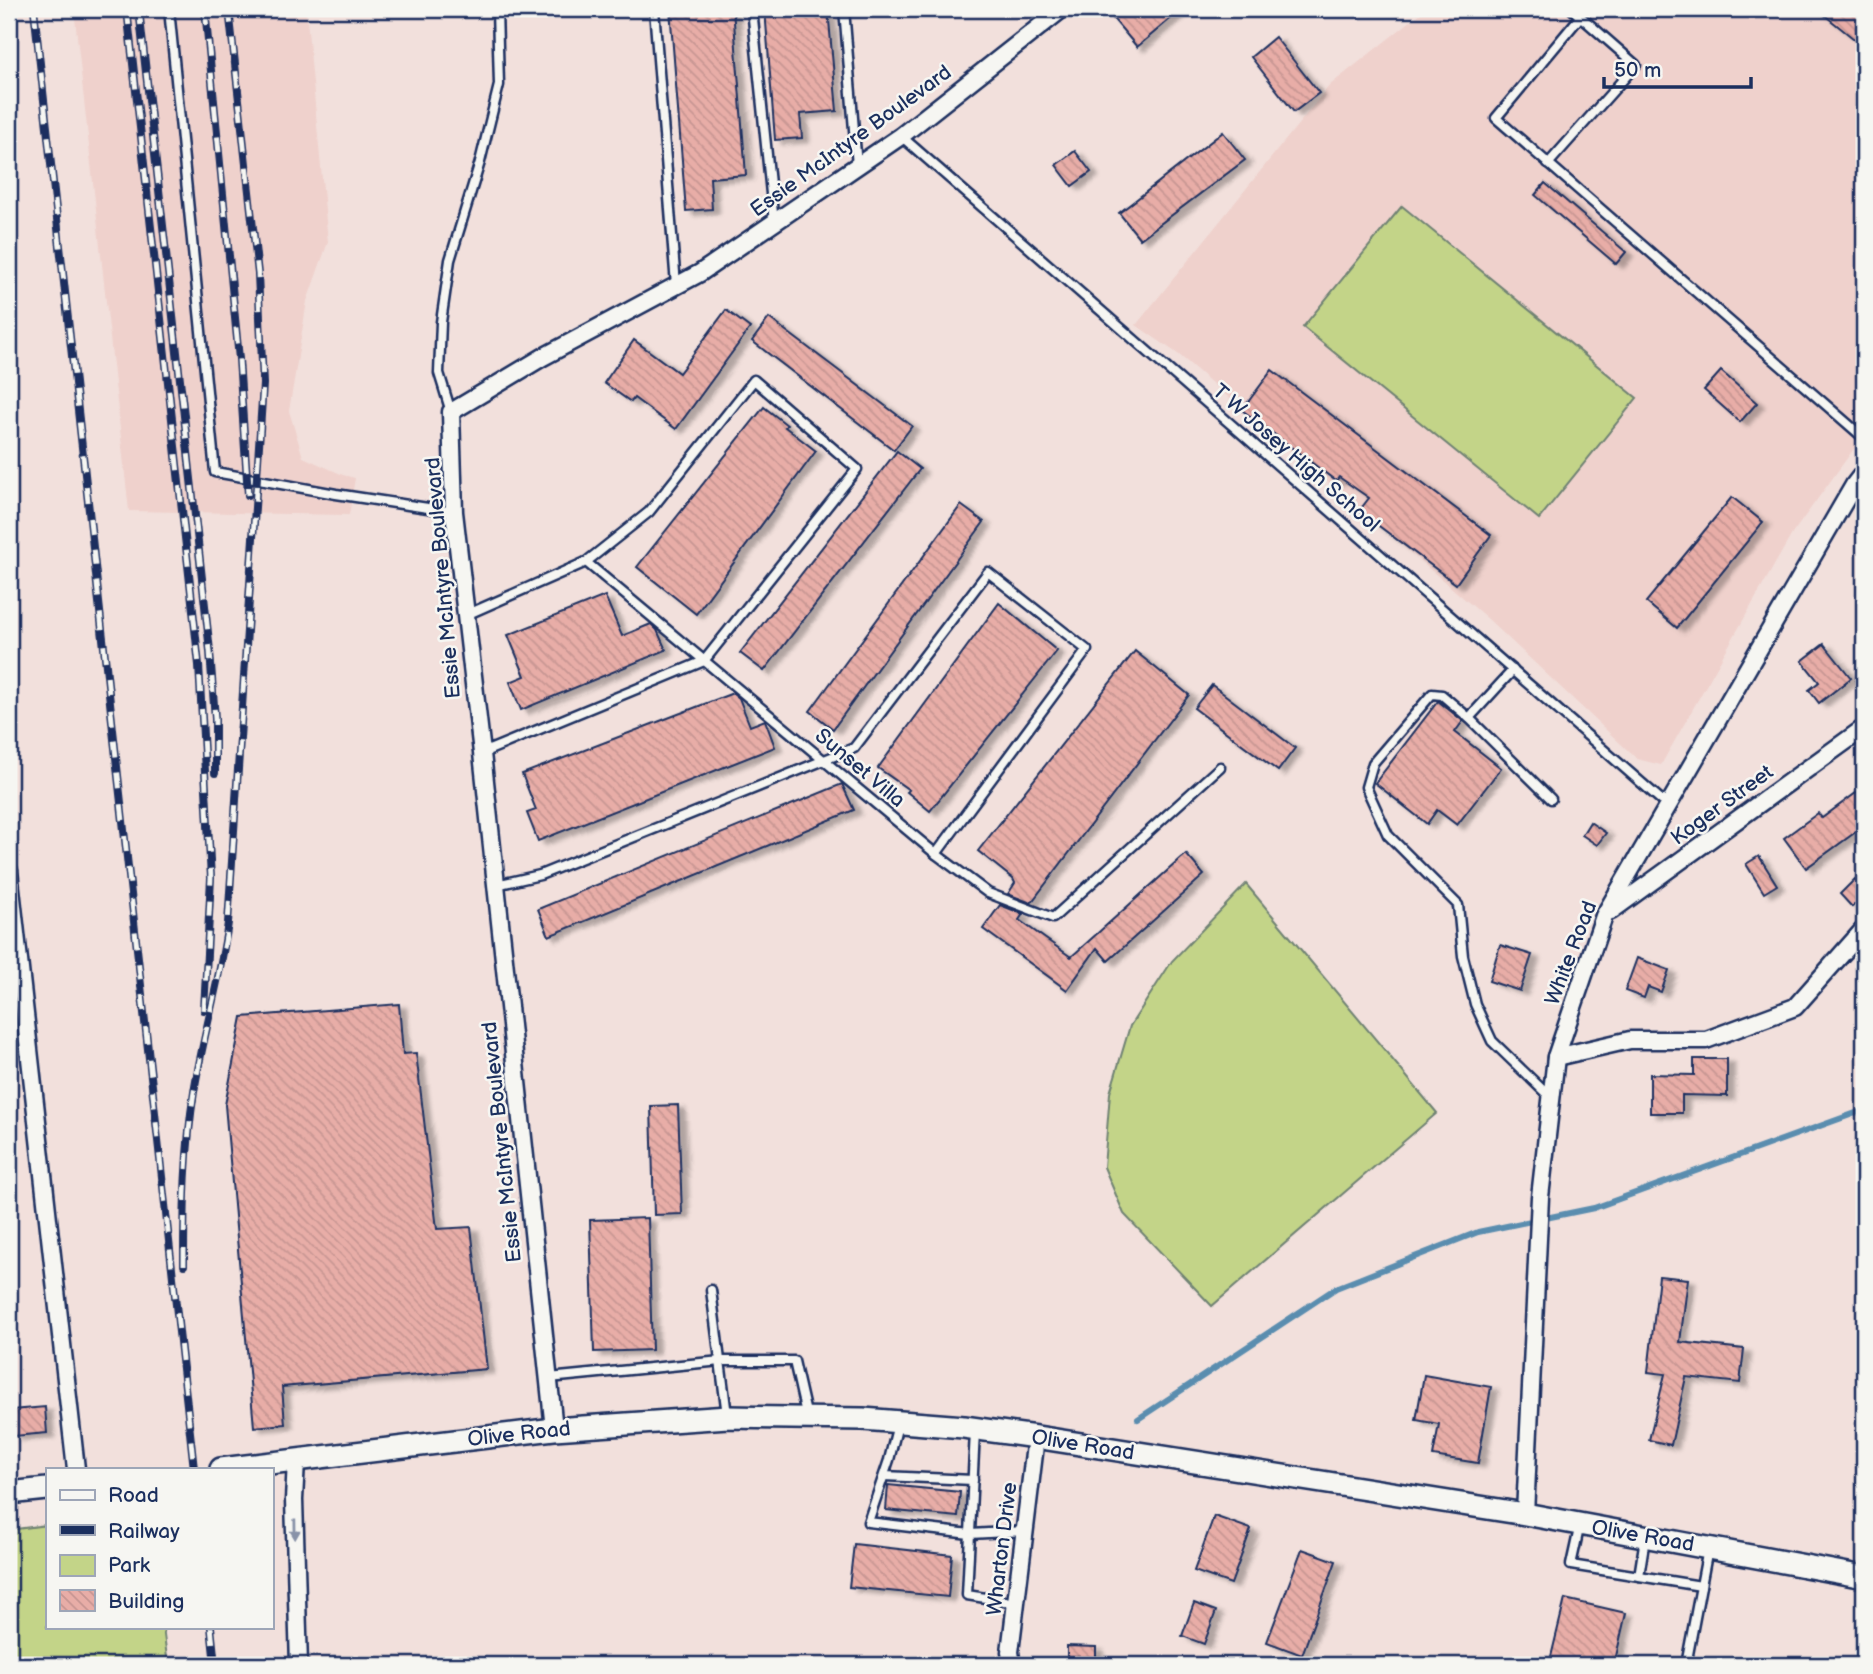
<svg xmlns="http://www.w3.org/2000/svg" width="1873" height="1674" viewBox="0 0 1873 1674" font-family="'Balsamiq Sans',sans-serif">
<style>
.built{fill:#efd1cc}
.green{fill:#c3d488;stroke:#6f8273;stroke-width:2}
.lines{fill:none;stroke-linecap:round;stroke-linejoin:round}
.stream{stroke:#5a8daf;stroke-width:6}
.building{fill:url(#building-back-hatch);stroke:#1b2f5e;stroke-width:2;filter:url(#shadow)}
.lane-casing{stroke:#1b2f5e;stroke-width:13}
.street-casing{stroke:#1b2f5e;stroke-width:21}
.secondary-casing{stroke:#1b2f5e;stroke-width:26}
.lane{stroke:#f6f6f2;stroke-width:8}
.street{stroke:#f6f6f2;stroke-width:16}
.secondary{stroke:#f6f6f2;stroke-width:21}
.rail-casing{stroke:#1b2f5e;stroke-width:8}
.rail{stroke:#f6f6f2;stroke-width:5;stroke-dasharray:16;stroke-linecap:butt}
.oneway{fill:#8892a8}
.labels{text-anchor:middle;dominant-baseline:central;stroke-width:5;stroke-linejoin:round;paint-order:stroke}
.street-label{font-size:21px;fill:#1b2f5e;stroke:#f6f6f2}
</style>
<defs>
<pattern id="building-back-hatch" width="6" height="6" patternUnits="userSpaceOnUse" patternTransform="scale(1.75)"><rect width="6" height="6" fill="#e8ada7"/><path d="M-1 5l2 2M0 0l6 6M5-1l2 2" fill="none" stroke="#c69592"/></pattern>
<filter id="shadow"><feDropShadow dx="7" dy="4" stdDeviation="2" flood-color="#0004"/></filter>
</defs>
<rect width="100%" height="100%" fill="#f2e0dc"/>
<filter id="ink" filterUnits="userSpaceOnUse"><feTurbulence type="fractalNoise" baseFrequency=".0143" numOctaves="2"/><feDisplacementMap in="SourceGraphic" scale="14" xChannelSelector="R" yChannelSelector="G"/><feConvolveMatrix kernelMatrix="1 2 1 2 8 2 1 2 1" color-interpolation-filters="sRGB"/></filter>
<g filter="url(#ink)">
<g class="built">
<path d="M74 9H306L328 242 307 301 289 411 303 457 343 475 355 478 349 515 129 511Z"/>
<path d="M1426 9H1864V435L1792 534 1661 765 1637 759 1488 619 1178 354 1136 325 1330 85Z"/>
</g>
<g class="green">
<path d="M1402 206 1637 398 1539 519 1303 327Z"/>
<path d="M1246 884 1437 1113 1212 1306 1124 1214 1104 1167 1110 1093 1130 1026 1172 961Z"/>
<path d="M47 1525V1627H163L168 1665H9V1530Z"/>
</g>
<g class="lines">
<path class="stream" d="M1138 1419 1336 1288 1478 1232 1594 1208 1864 1110"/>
</g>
<g class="building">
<path d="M670 9H733L746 175 710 178 712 209 686 211Z"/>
<path d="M765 9H828L837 111 800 114 802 138 775 140Z"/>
<path d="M1105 9H1182L1137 47Z"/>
<path d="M1817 9H1864V47Z"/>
<path d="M1275 37 1319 93 1294 112 1251 57Z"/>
<path d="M1223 132 1245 160 1140 239 1119 213Z"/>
<path d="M1075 151 1091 172 1072 186 1056 165Z"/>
<path d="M1545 183 1626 252 1616 264 1535 195Z"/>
<path d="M726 310 750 328 676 429 634 398 631 402 604 383 634 340 679 373Z"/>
<path d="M769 318 912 426 894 450 752 341Z"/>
<path d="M1272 370 1491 535 1456 584 1359 511 1369 498 1339 477 1336 481 1242 410Z"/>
<path d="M1721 371 1757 403 1740 422 1704 390Z"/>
<path d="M764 407 787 425 785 427 816 451 696 614 637 567Z"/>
<path d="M897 451 920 469 764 671 740 653Z"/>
<path d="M1732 497 1763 522 1677 628 1646 602Z"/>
<path d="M961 505 984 522 833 729 810 711Z"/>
<path d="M605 596 622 636 651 624 657 630 666 650 521 710 510 682 525 676 508 635Z"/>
<path d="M999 603 1057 651 930 811 907 792 909 790 878 768Z"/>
<path d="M1824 644 1851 678 1819 703 1809 690 1819 682 1802 661Z"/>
<path d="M1135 651 1189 695 1031 903 1008 894 1015 883 1013 879 978 851Z"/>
<path d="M1212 685 1295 748 1278 771 1194 708Z"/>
<path d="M733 693 739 698 750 726 765 720 775 747 538 841 527 813 536 810 522 774Z"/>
<path d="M1438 701 1463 721 1455 732 1501 768 1457 825 1437 810 1427 824 1375 783Z"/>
<path d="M842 784 854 810 549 936 538 909Z"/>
<path d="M1864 787V826L1806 868 1784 838 1818 813 1822 818Z"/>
<path d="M1590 822 1606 833 1597 845 1582 835Z"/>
<path d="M1186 854 1204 875 1108 961 1097 948 1067 990 983 929 1000 905 1023 914 1019 920 1071 957Z"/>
<path d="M1759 856 1777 885 1764 893 1746 864Z"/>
<path d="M1855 879 1864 888V896L1852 907 1840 894Z"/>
<path d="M1500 945 1532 955 1520 991 1489 981Z"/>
<path d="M1637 958 1669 970 1661 992 1648 987 1644 998 1625 991Z"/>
<path d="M399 1004 403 1054 416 1053 437 1229 471 1227 487 1369 282 1387 285 1424 254 1427 225 1105 242 1017Z"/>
<path d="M1694 1059H1727V1096L1682 1095V1113H1650V1074L1694 1075Z"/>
<path d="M678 1105 682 1214 654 1215 651 1106Z"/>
<path d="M648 1218 652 1350 594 1352 590 1220Z"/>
<path d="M1659 1276 1688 1279 1680 1342 1744 1349 1740 1383 1686 1377 1671 1445 1649 1440 1665 1374 1648 1372Z"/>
<path d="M1424 1375 1491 1387 1478 1463 1433 1456 1439 1424 1416 1420Z"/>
<path d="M45 1407 47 1433 14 1436 12 1410Z"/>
<path d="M888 1485 960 1492 958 1517 886 1510Z"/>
<path d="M1214 1516 1251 1529 1231 1584 1194 1571Z"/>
<path d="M854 1544 952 1555 948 1597 849 1587Z"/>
<path d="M1302 1549 1336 1561 1302 1655 1267 1642Z"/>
<path d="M1565 1599 1626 1613 1614 1665H1549Z"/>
<path d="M1194 1603 1216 1611 1204 1644 1182 1636Z"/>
<path d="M1067 1646 1096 1647V1665H1067Z"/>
</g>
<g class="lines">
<defs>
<g id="lane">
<path d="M169 9 215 472 336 494 454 512"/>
<path d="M654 9 676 285"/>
<path d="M752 9 774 223"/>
<path d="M844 9 857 166"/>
<path d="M1580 17 1496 118 1864 438"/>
<path d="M901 136 1668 806"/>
<path d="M1548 164 1636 65 1572 9"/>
<path d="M451 412 439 373 441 322 450 260 480 162 499 85 497 9"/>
<path d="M466 615 586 562 936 854 988 893 1053 918 1220 767"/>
<path d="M1513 670 1469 718 1442 695 1432 694 1373 763 1366 787 1388 835 1458 905 1463 956 1475 1004 1492 1041 1551 1098"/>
<path d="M1469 718 1551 799"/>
<path d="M482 753 704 661 857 469 754 380 649 512 586 562"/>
<path d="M496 885 540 875 854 748 988 572 1087 650 936 854"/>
<path d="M711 1290 727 1415"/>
<path d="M549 1378 721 1361H794L807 1418"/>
<path d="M898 1424 889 1460 868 1522 970 1534 1025 1531"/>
<path d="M975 1431 967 1595 1016 1603"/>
<path d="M884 1476 973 1480"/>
<path d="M1580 1524 1571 1565 1701 1586 1708 1549"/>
<path d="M1639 1576 1645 1538"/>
<path d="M1686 1665 1701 1586"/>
</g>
<g id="street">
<path d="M9 871 76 1469"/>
<path d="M1611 911 1864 728"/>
<path d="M1556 1057 1630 1040H1706L1795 1007 1864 929"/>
<path d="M554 1429 482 753 454 512 451 412 543 357 700 273 901 136 1062 9"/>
<path d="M296 1461 294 1500 299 1665"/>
<path d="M1525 1514 1540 1197 1556 1057 1604 916 1854 485 1864 472"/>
<path d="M1012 1665 1010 1652 1036 1437"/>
</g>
<g id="secondary">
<path d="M221 1469 554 1429 728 1417 863 1419 964 1427 1036 1437 1525 1514 1864 1577"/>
<path d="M9 1493 47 1489"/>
</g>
</defs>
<use href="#lane" class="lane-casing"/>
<use href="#street" class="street-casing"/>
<use href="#secondary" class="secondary-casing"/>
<use href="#lane" class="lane"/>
<use href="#street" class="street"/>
<use href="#secondary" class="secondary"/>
<defs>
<g id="rail">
<path d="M34 9 194 1469"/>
<path d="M127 9 199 665 211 878 204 1010"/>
<path d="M139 9 210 651 215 719V773"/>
<path d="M205 9 239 359 248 495"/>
<path d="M184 1265C184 1207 185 1149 194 1092 203 1035 220 980 228 923L263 384 258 274 229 9"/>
<path d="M211 1627 215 1665"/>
</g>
</defs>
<use href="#rail" class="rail-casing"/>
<use href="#rail" class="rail"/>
</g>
<defs><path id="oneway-solid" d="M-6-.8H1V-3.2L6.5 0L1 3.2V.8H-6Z" transform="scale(1.75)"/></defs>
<use class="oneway" href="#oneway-solid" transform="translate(295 1529) rotate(89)"/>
</g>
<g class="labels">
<g class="street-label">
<text transform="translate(851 141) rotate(-36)">Essie McIntyre Boulevard</text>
<text transform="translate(1296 458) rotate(41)">T W Josey High School</text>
<text transform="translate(443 578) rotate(-95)">Essie McIntyre Boulevard</text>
<text transform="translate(860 768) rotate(40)">Sunset Villa</text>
<text transform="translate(1722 805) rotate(-36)">Koger Street</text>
<text transform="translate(1571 953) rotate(-69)">White Road</text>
<text transform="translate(502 1142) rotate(-96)">Essie McIntyre Boulevard</text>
<text transform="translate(519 1434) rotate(-6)">Olive Road</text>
<text transform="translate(1083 1445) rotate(9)">Olive Road</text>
<text transform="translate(1643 1536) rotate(10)">Olive Road</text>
<text transform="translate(1002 1549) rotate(-83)">Wharton Drive</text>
</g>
</g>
<rect width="1873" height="1674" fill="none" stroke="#f6f6f2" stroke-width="35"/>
<rect x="18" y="18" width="1838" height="1639" fill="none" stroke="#1b2f5e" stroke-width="2.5" filter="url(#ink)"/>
<rect x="46" y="1468" width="228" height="161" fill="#f6f6f2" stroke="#9ea6b7" stroke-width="2"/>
<rect x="60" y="1490" width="35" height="10" fill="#f6f6f2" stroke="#9ea6b7" stroke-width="2"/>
<text x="108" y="1502" font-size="21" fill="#1b2f5e">Road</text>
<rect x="60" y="1525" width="35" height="10" fill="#1b2f5e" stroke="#9ea6b7" stroke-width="2"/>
<text x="108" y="1538" font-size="21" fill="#1b2f5e">Railway</text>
<rect x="60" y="1555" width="35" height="21" fill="#c3d488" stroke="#9ea6b7" stroke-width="2"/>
<text x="108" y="1572" font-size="21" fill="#1b2f5e">Park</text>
<rect x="60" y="1590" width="35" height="21" fill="url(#building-back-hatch)" stroke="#9ea6b7" stroke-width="2"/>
<text x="108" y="1608" font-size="21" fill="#1b2f5e">Building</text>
<path d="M1604 77v10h147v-10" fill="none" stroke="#1b2f5e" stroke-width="3.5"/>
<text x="1614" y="77" font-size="21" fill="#1b2f5e" stroke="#f6f6f2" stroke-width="5" paint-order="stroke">50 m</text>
</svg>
